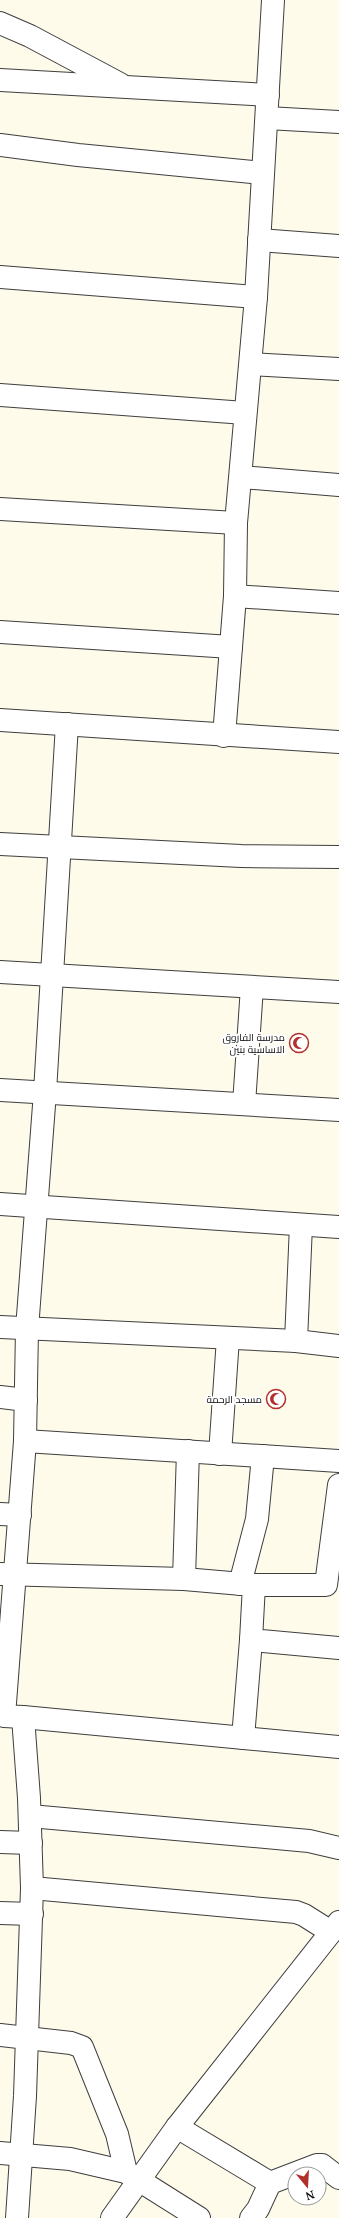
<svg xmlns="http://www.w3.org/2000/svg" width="339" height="2218" viewBox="0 0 339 2218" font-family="'Noto Serif',Cairo,serif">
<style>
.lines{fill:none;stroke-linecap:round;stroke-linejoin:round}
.minor-casing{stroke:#3e3e3e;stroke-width:24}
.minor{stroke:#fff;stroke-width:22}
.labels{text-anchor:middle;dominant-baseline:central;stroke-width:4;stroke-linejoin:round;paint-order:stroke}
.poi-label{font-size:10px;fill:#0b0b0b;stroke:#fff;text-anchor:end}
</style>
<rect width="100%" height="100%" fill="#fefbea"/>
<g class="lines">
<defs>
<g id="minor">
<path d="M0 23 30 36 120 84"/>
<path d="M0 80 268 95"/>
<path d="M267 118 339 122"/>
<path d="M0 145 78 155 262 173"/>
<path d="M259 240 339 246"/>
<path d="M0 277 256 297"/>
<path d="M251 364 339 369"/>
<path d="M0 395 245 413"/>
<path d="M241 477 339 485"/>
<path d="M0 509 236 523"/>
<path d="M235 596 339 603"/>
<path d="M0 632 231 647"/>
<path d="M0 720 339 742"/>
<path d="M224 736 235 596 236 523 256 297 273 0"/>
<path d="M0 844 241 856 339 857"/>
<path d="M0 972 339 992"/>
<path d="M0 1090 339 1110"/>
<path d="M244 1104 252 987"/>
<path d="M0 1204 339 1227"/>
<path d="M0 1327 296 1341 339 1346"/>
<path d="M296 1341 301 1225"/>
<path d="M0 1397 26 1400"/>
<path d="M25 1441 339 1461"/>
<path d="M220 1454 228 1338"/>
<path d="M0 1514 20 1515"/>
<path d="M0 1574 184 1579 254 1585 251 1640 339 1648"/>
<path d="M184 1579 188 1451"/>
<path d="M240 1584 257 1519 263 1456"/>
<path d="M254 1585H326L339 1485"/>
<path d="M23 1717 339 1747"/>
<path d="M243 1738 251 1640"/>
<path d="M30 1816 309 1841 339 1848"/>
<path d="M0 1842 31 1843"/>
<path d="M32 1888 296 1912 304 1915 331 1932"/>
<path d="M0 1913 32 1914"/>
<path d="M0 2035 71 2043 82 2047 117 2134 126 2172 199 2218"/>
<path d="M177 2127 270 2183"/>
<path d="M0 2153 70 2159 126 2172"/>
<path d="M17 2218 25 2096 32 1888 29 1798 23 1717 4 1716 25 1441 27 1329 45 1092 67 724"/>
<path d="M112 2218 177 2127 339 1922"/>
<path d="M251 2218 258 2209 270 2183 317 2165H322L339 2178"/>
</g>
</defs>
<use href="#minor" class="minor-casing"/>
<use href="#minor" class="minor"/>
</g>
<defs>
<symbol id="mosque-ring" viewBox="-11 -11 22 22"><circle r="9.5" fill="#fff" stroke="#b22f2c" stroke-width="1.5"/><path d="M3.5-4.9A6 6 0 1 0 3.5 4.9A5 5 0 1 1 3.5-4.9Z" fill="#b22f2c"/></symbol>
</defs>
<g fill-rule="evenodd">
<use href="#mosque-ring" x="288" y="1032" width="22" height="22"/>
<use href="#mosque-ring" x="265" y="1388" width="22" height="22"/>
</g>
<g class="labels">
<g class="poi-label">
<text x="285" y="1037">مدرسة الفاروق<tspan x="285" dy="12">الاساسية بنين</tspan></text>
<text x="262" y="1399">مسجد الرحمة</text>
</g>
</g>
<g transform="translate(307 2186) rotate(162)"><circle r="19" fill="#ffffff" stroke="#9d9d9d"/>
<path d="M0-3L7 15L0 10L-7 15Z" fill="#b22f2c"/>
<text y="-6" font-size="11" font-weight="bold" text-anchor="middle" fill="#0b0b0b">N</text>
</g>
</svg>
